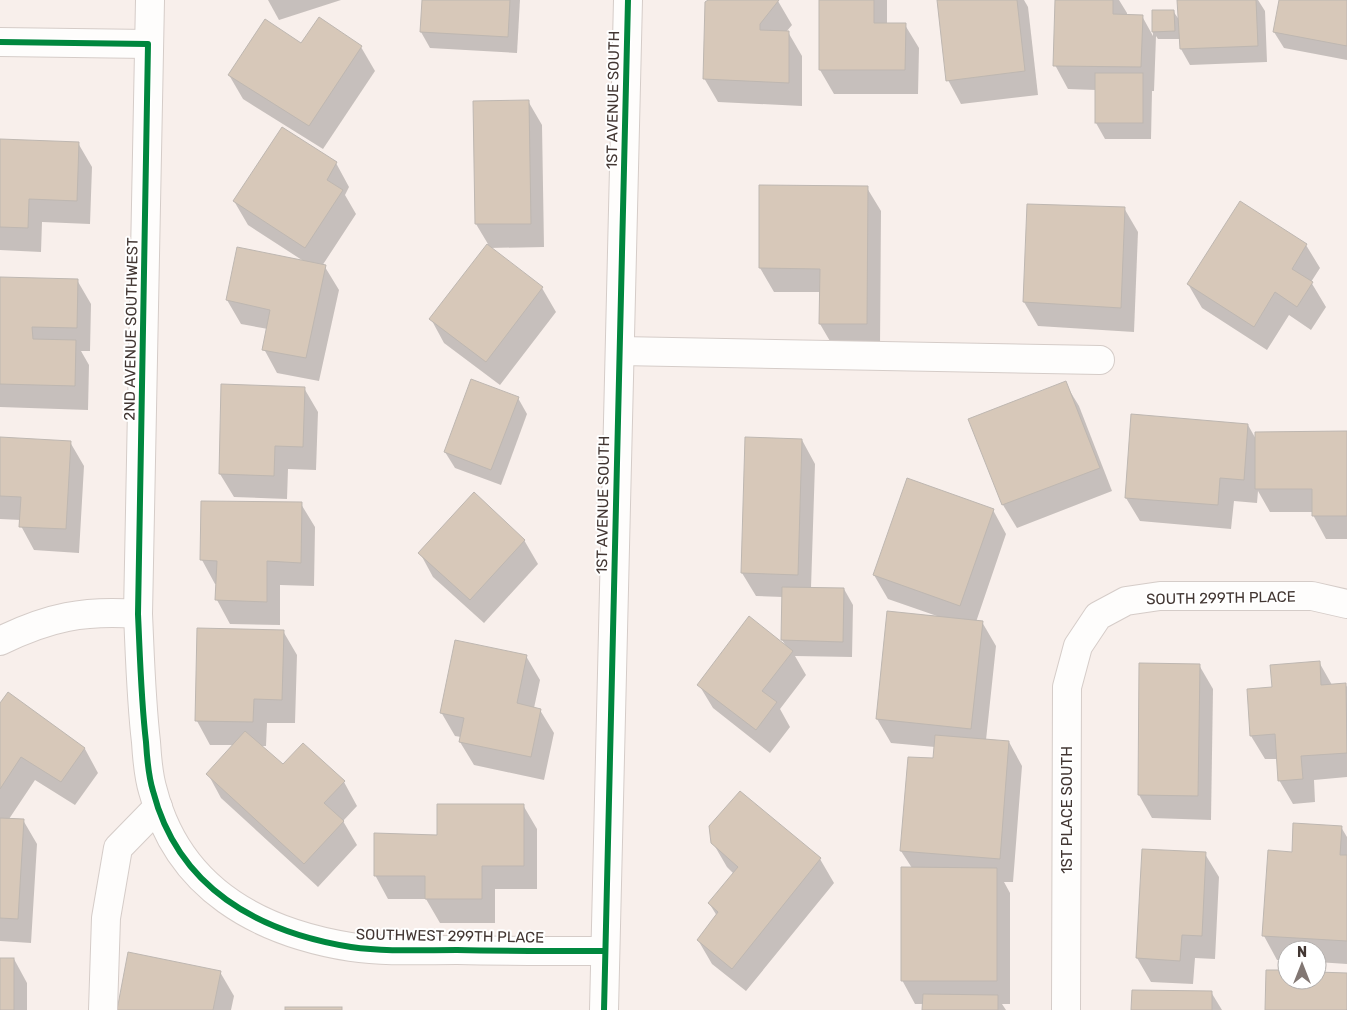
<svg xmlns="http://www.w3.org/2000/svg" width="1347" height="1010" viewBox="0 0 1347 1010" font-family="Rubik,sans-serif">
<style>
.shadow{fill:#0003}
.building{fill:#d7c8b9;stroke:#beb7b1}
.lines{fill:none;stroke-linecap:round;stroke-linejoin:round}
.minor-casing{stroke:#d5ccc8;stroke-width:30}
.minor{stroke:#fefdfc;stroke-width:28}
.cycleway-casing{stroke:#fff;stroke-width:9}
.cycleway{stroke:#00873e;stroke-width:6}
.labels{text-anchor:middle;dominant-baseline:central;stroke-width:4;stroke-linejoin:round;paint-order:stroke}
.street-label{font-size:15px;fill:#423632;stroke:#fff}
</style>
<rect width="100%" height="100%" fill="#f8efeb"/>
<g class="shadow">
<path d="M268 0H341L279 20Z"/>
<path d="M423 0H520L517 53 430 48 421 32Z"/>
<path d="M710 0 778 1 792 25 786 32H788L802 56V106L718 102 704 78Z"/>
<path d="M821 0H887V25H905L919 48 918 94H834L820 70Z"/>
<path d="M939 0H1024L1028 7 1038 95 961 104 948 80Z"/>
<path d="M1056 0H1119L1127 13V16H1142L1153 36V11H1173L1180 21 1179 0H1258L1265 11 1267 62 1190 65 1181 49 1180 39H1158L1156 36 1154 91H1152L1151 139H1105L1096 123V90L1068 89 1055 65Z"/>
<path d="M1280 0 1347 1V60L1284 48 1274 32Z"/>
<path d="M301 44 361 47 375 71 323 149 243 99 229 75Z"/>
<path d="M528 101 542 125 544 247 489 248 542 288 556 312 500 385 444 343 431 319 488 244 476 224Z"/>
<path d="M0 141 78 143 92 167 90 224 42 222 41 252 0 250Z"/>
<path d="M336 163 349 187 345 195 356 214 322 266 325 267 339 290 319 381 277 373 264 349 268 329 241 324 227 300 305 262 248 225 234 201Z"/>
<path d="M867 188 881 211 880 348H834L820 324V292H774L760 268Z"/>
<path d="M1124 208 1138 232 1134 332 1038 326 1024 302Z"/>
<path d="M1306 245 1320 268 1311 282 1326 307 1311 330 1289 315 1267 350 1202 308 1188 284Z"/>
<path d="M0 278 77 280 91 304 90 351H81L89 365 88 410 0 407Z"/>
<path d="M1065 383 1079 406 1112 491 1017 528 1003 505 970 420Z"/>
<path d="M304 388 318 412 316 470 288 469 287 499 234 497 220 474Z"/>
<path d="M518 398 527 414 501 485 455 468 445 452Z"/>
<path d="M1248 425 1257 441 1347 432V539H1326L1313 515V512H1270L1258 491 1257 503 1234 501 1231 529 1140 521 1126 498Z"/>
<path d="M0 438 70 442 84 466 79 553 34 550 21 526V520L0 519Z"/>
<path d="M802 440 815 464 811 588 844 589 853 605 852 657 795 656 806 675 780 709 790 727 770 753 713 708 699 685 786 646 782 640 783 597 756 596 742 573Z"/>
<path d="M301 504 315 527 314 586 280 585V625L230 624 217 600V584H215L202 560Z"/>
<path d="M993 510 1006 534 976 622H982L996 646 986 740 1009 742 1022 766 1013 882H1004L1010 893V1004H1002L1006 1010H924V1004H915L902 980 912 868 901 851 934 760 935 747 891 743 877 719 888 612 937 616 888 599 874 575Z"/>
<path d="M524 540 538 564 484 623 433 577 420 553Z"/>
<path d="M283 631 297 655 295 723H267L266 746H260L283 766 344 782 357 806 343 821 357 845 318 887 221 798 208 774 234 745H210L197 721Z"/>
<path d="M526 656 540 680 534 708 540 710 554 733 544 780 474 765 460 742 461 737 455 736 441 712Z"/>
<path d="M1319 662 1332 685 1345 684 1347 687V777L1314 780 1315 802 1293 804 1279 780 1278 759H1265L1251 736 1273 689Z"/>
<path d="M1199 665 1213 689 1211 820 1152 818 1139 795Z"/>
<path d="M8 694 85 749 98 773 75 805 35 780 9 819 23 820 37 844 31 943 0 941V705Z"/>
<path d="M523 805 537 829V889H495V923H440L426 899H388L375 875 438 836Z"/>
<path d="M1341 827 1347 837V964L1317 962V950H1287V960H1277L1264 936 1269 851 1293 853Z"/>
<path d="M713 843 820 859 834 883 746 991 712 964 698 940 717 916 709 903 734 874 727 867Z"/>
<path d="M1205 854 1219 877 1215 959 1195 958 1193 984 1151 982 1137 958Z"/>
<path d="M0 959H14L27 983V1010H0Z"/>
<path d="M220 972 234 996 231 1010H118Z"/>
<path d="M1211 992 1222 1010H1133Z"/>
</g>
<g class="building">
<path d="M422 0H510L508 37 420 32Z"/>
<path d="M708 0H779L760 24V30L789 31V83L703 79 705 2Z"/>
<path d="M819 0H874V23H906L905 70H819Z"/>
<path d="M937 0H1017L1025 71 946 81Z"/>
<path d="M1055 0H1113V14L1143 15 1141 67 1053 66Z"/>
<path d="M1177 0H1256L1258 46 1180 49Z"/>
<path d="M1279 0H1347V46L1273 32Z"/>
<path d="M1152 10H1174L1175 31 1152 32Z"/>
<path d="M319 17 362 46 309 126 228 75 265 19 301 43Z"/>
<rect x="1095" y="73" width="48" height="50"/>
<path d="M529 100 531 224H475L473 101Z"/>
<path d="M282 127 337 162 327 180 343 190 305 248 233 201Z"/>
<path d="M0 139 79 142 77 201 29 199 28 228 0 227Z"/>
<path d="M759 185 868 186 867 324H819L820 269 759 268Z"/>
<path d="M1240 201 1307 244 1292 269 1313 282 1297 307 1275 292 1254 327 1187 284Z"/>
<path d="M1027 204 1125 207 1121 308 1023 302Z"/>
<path d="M487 244 543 287 486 362 429 319Z"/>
<path d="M237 247 326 265 306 358 262 350 270 310 226 300Z"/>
<path d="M0 277 78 279 77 328 32 327 33 339 76 340 75 386 0 384Z"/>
<path d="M471 379 519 397 491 470 444 452Z"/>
<path d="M1066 381 1100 468 1002 505 968 419Z"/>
<path d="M221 384 305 387 303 447 275 446 274 476 219 474Z"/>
<path d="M1131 414 1248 424 1244 480 1220 478 1218 505 1125 498Z"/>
<path d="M1347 431V516H1312V489H1255V432Z"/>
<path d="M0 437 71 441 66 529 19 527 21 497 0 496Z"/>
<path d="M745 437 802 439 798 575 741 573Z"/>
<path d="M907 478 994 509 960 606 873 575Z"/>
<path d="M474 492 525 540 470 600 418 553Z"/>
<path d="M201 501 302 502 301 563 267 561V602L215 600 217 561 200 560Z"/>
<path d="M782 587 844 588 843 642 781 640Z"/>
<path d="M887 611 983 621 971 729 876 719Z"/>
<path d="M749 616 793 651 762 691 777 702 756 730 697 685Z"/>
<path d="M197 628 284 630 282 700 254 699 253 722 195 721Z"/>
<path d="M455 640 527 655 517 703 541 709 531 757 459 742 464 718 440 713Z"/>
<path d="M1320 661 1321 685 1346 683 1347 753 1301 756 1303 779 1278 781 1275 734 1250 736 1247 689 1272 687 1270 665Z"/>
<path d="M1139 663 1200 664 1198 796 1138 795Z"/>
<path d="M8 692 85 748 61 782 21 757 0 789V703Z"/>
<path d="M245 731 283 764 303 743 345 781 324 803 344 821 304 864 206 774Z"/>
<path d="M935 735 1009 741 1000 859 900 851 908 757 933 758Z"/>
<path d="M740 791 821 858 732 969 697 940 718 912 708 903 738 867 711 843 709 826Z"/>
<path d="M437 804H524V866H482V899H425V876H374V833L437 835Z"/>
<path d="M0 818 24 819 18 919 0 918Z"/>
<path d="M1293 823 1342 826 1340 855H1347V941L1262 936 1268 850 1292 852Z"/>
<path d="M1142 849 1206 852 1202 936 1182 935 1180 961 1136 958Z"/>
<path d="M901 867 997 868V981H901Z"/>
<path d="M128 952 221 971 213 1010H117Z"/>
<rect x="0" y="958" width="14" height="52"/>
<path d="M1266 970H1287V980H1317V972L1347 973V1009L1346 1010H1265Z"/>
<path d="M1132 990 1212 991V1010H1131Z"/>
<path d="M923 994 998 995V1010H922Z"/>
<rect x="285" y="1007" width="57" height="3"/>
</g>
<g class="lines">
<defs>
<g id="minor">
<path d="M150 0 138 614C140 657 141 699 146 742 147 758 148 775 153 791 178 888 258 932 351 947 386 952 422 950 457 950 506 951 555 951 605 951"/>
<path d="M0 42 148 44"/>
<path d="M620 351 1100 360"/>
<path d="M0 641C49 617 84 610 138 614"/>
<path d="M103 1010 106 918 118 848 158 807"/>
<path d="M604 1010 628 0"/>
<path d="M1066 1010 1067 687 1078 646 1098 616 1126 601 1160 596H1312L1347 604"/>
</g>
</defs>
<use href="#minor" class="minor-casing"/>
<use href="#minor" class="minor"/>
<defs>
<g id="cycleway">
<path d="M0 42 148 44 138 614C140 657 141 699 146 742 147 758 148 775 153 791 178 888 258 932 351 947 386 952 422 950 457 950 506 951 555 951 605 951"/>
<path d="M604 1010 628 0"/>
</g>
</defs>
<use href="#cycleway" class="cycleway-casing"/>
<use href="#cycleway" class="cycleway"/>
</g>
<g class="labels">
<g class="street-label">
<text transform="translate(613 100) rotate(-89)">1ST AVENUE SOUTH</text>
<text transform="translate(131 329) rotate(-89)">2ND AVENUE SOUTHWEST</text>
<text transform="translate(603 505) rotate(-89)">1ST AVENUE SOUTH</text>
<text transform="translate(1221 598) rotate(-1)">SOUTH 299TH PLACE</text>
<text transform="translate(1067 810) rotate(-90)">1ST PLACE SOUTH</text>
<text transform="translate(450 936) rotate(1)">SOUTHWEST 299TH PLACE</text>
</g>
</g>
<g transform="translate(1302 965)"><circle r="24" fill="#ffffff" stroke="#b3afad"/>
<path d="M0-4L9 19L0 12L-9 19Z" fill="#827773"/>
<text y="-8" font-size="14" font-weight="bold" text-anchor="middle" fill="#423632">N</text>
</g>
</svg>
